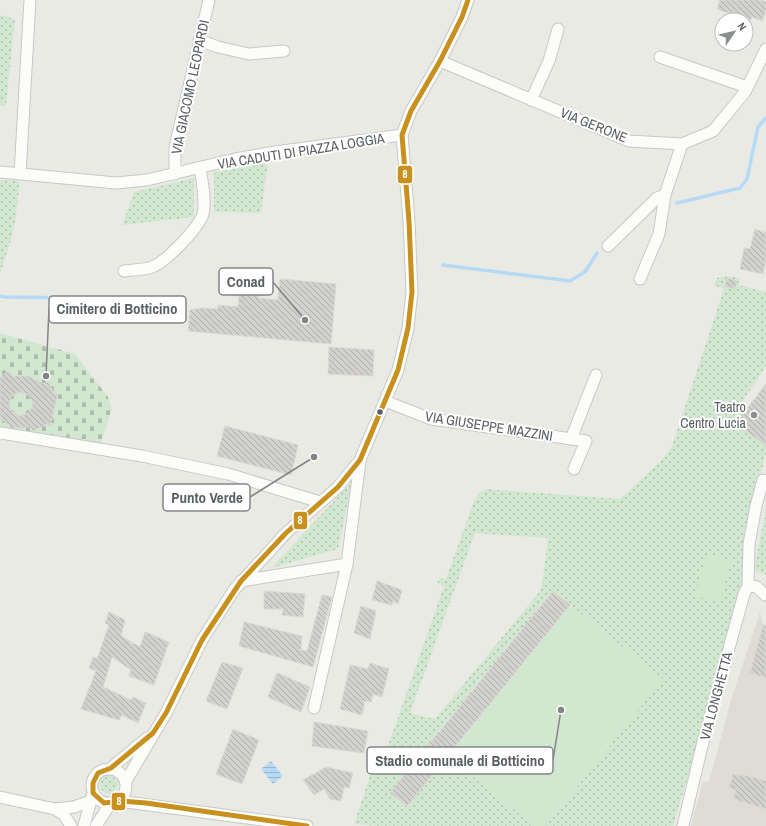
<svg xmlns="http://www.w3.org/2000/svg" width="766" height="826" viewBox="0 0 766 826" font-family="'Archivo Narrow',sans-serif">
<style>
.education{fill:#dedcd4}
.grass{fill:url(#grass-dots);fill-rule:evenodd}
.cemetery{fill:url(#cemetery-stones)}
.garden{fill:#d2e7d0}
.water{fill:url(#water-rules)}
.lines{fill:none;stroke-linecap:round;stroke-linejoin:round}
.stream{stroke:#b6daf6;stroke-width:3.5}
.building{fill:url(#building-back-hatch);stroke:#d9d8d4;fill-rule:evenodd}
.minor-casing{stroke:#c7c7c7;stroke-width:13}
.minor{stroke:#fcfcfb;stroke-width:11}
.bus-1-casing{stroke:#fff;stroke-width:8}
.bus-1{stroke:#c8901d;stroke-width:5}
.bus-dot{fill:#5a5e62;stroke:#fff;stroke-width:1.5}
.poi-dot{fill:#8c8f90;stroke:#fff;stroke-width:1.5}
.labels{text-anchor:middle;dominant-baseline:central;stroke-width:4;stroke-linejoin:round;paint-order:stroke}
.street-label{font-size:14px;fill:#5a5e62;stroke:#fff}
.poi-label{font-size:14px;fill:#5a5e62;stroke:#fff;text-anchor:end}
.leader{fill:none;stroke:#828587;stroke-width:1.5}
.callout-dot{fill:#828587;stroke:#fff;stroke-width:1.5}
.callout{fill:#fff;stroke:#828587;stroke-width:1.5}
.callout-label{font-size:15px;text-anchor:middle;font-weight:bold;fill:#5a5e62}
.line-badge{stroke:#fff;stroke-width:1.5}
.badge-label{font-size:11px;text-anchor:middle;font-weight:bold;fill:#fff}
</style>
<defs>
<pattern id="grass-dots" width="8" height="8" patternUnits="userSpaceOnUse"><rect width="8" height="8" fill="#d2e7d0"/><path d="M2 2h.1M6 6h.1" fill="none" stroke="#adbeac" stroke-width="1.8" stroke-linecap="round"/></pattern>
<pattern id="cemetery-stones" width="16" height="16" patternUnits="userSpaceOnUse"><rect width="16" height="16" fill="#d2e7d0"/><path d="M2 7V4a2 2 0 0 1 4 0v3zM10 15v-3a2 2 0 0 1 4 0v3z" fill="#adbeac"/></pattern>
<pattern id="water-rules" width="6" height="5" patternUnits="userSpaceOnUse"><rect width="6" height="5" fill="#b6daf6"/><path d="M0 2.5h6" fill="none" stroke="#97b4cb"/></pattern>
<pattern id="building-back-hatch" width="6" height="6" patternUnits="userSpaceOnUse"><rect width="6" height="6" fill="#d2d1ce"/><path d="M-1 5l2 2M0 0l6 6M5-1l2 2" fill="none" stroke="#adadab"/></pattern>
</defs>
<rect width="100%" height="100%" fill="#eaeae5"/>
<path class="education" d="M760 612 763 624 766 625V826H691L703 781 709 782 731 700Z"/>
<g class="grass">
<path d="M0 15 15 19 6 106 0 105Z"/>
<path d="M268 163 261 213 214 212V172Z"/>
<path d="M194 178V217L122 225 134 192Z"/>
<path d="M0 180 19 181C18 217 12 240 0 273Z"/>
<path d="M726 276 740 278 738 285 766 292V366L743 401 749 407 736 423 766 446V454L758 483 745 585 673 826H546L662 679 553 591 443 726 460 740 390 793 407 806 447 756 535 826H375L354 824 373 767 380 769 444 586 437 584 439 578 446 579 474 501 479 493 486 489 620 499 661 461 672 446 724 289 714 285 717 278ZM475 533 548 538 542 584 540 591 435 719 410 713Z"/>
<path d="M352 482 338 549 271 568Z"/>
<path d="M766 508V575L754 570Z"/>
<circle cx="109" cy="785" r="9"/>
</g>
<path class="cemetery" d="M0 333 75 354 108 397 112 409 101 443 2 428 0 430Z"/>
<g class="garden">
<path d="M707 554 731 561 720 603 695 596Z"/>
<path d="M570 605 663 679 546 826H535L447 756Z"/>
</g>
<path class="water" d="M271 761 283 776 273 784 261 769Z"/>
<g class="lines">
<g class="stream">
<path d="M677 203 740 188 747 179 758 127 766 118"/>
<path d="M443 265 570 281 585 272 597 253"/>
<path d="M0 296 5 297 79 298 164 309"/>
</g>
</g>
<g class="building">
<path d="M720 0H761L766 2V11L762 21 752 17 749 23 746 20 717 9Z"/>
<path d="M755 229 766 233V260L763 274 740 269 744 248 750 249Z"/>
<path d="M241 276 260 278 258 298 278 300 280 279 336 284 331 344 188 331 190 310 202 308 218 309V305L238 307Z"/>
<path d="M727 278 737 281 735 289 725 286Z"/>
<path d="M329 347 374 350 373 376 328 374Z"/>
<path d="M9 371 12 376H28L44 384 48 382 54 393 58 394 50 426 46 424 34 431 29 426 23 428 11 427 0 418V377ZM20 392 29 395 33 404 29 413 20 416 11 411 9 406 11 396Z"/>
<path d="M766 384V446L736 423Z"/>
<path d="M225 426 298 445 291 475 217 456Z"/>
<path d="M377 581 402 590 398 604 393 601 392 605 372 600Z"/>
<path d="M264 591 305 594 303 617 282 615 283 609H264Z"/>
<path d="M553 591 570 605 407 806 390 793Z"/>
<path d="M322 595 332 597 313 667 239 646 244 622 302 636 301 650 307 651Z"/>
<path d="M361 606 376 611 370 639 354 633Z"/>
<path d="M109 612 125 620 121 636 140 647 145 632 169 642 154 685 129 676 131 670 112 657 103 687 131 700 133 697 146 703 138 723 122 715 119 720 81 709 96 671 89 668 93 657 97 659 109 625 105 623Z"/>
<path d="M763 625 766 626V678L750 673Z"/>
<path d="M222 662 243 668 227 709 206 701Z"/>
<path d="M370 663 389 669 382 697 373 694 371 702 365 701 362 715 340 709 350 665 368 669Z"/>
<path d="M277 673 310 687 301 712 268 697Z"/>
<path d="M314 722 368 731 364 753 312 746Z"/>
<path d="M233 729 259 740 242 784 216 774Z"/>
<path d="M326 767 353 773 349 788 344 787 341 801 330 799 324 789 314 795 303 780Z"/>
<path d="M733 774 739 776 740 774 766 781V809L733 799 736 790 729 788Z"/>
</g>
<g class="lines">
<defs>
<g id="minor">
<path d="M199 40 218 47 249 54 284 51"/>
<path d="M660 57 747 87"/>
<path d="M440 61 629 141 682 144 713 131 745 92 766 49"/>
<path d="M531 100 549 61 558 29"/>
<path d="M0 172 116 183 147 180 235 159 275 152 402 135"/>
<path d="M20 174 30 0"/>
<path d="M175 174V147L209 0"/>
<path d="M608 246 657 198 665 195"/>
<path d="M124 271C132 270 144 270 152 267 166 262 195 231 202 217 207 205 202 181 200 168"/>
<path d="M640 279 659 234 665 195 682 144"/>
<path d="M385 401 431 419 586 441 574 469"/>
<path d="M0 434 1 433 142 456 228 474 320 502"/>
<path d="M571 439 596 375"/>
<path d="M241 581 347 564 360 461"/>
<path d="M748 586 749 544 756 506 763 480"/>
<path d="M314 708 347 564"/>
<path d="M111 768 147 738"/>
<circle cx="109" cy="786" r="17"/>
<path d="M126 781 166 713 202 640 234 590 286 533 338 487 360 460 398 370 408 328 412 292 409 221 402 135 411 111 440 61 462 17 468 0"/>
<path d="M0 797 55 809"/>
<path d="M119 801 307 826"/>
<path d="M71 826 64 815 55 809 74 807 91 801"/>
<path d="M84 826 92 796"/>
<path d="M96 826 110 804"/>
<path d="M683 826 702 746 744 594 748 586 757 587 765 595"/>
</g>
</defs>
<use href="#minor" class="minor-casing"/>
<use href="#minor" class="minor"/>
<defs>
<path id="bus-1" d="M307 826 146 803 121 801 104 803 93 793V783L98 773 111 768 153 733 166 713 202 640 241 581 286 533 338 487 360 460 398 370 408 328 412 292 409 221 402 135 411 111 440 61 462 17 468 0"/>
</defs>
<use href="#bus-1" class="bus-1-casing"/>
<use href="#bus-1" class="bus-1"/>
</g>
<circle class="bus-dot" cx="380" cy="412" r="3.5"/>
<circle class="poi-dot" cx="754" cy="415" r="4"/>
<g class="labels">
<g class="street-label">
<text transform="translate(190 87) rotate(-78)">VIA GIACOMO LEOPARDI</text>
<text transform="translate(594 125) rotate(22)">VIA GERONE</text>
<text transform="translate(301 151) rotate(-9)">VIA CADUTI DI PIAZZA LOGGIA</text>
<text transform="translate(489 426) rotate(9)">VIA GIUSEPPE MAZZINI</text>
<text transform="translate(716 696) rotate(-75)">VIA LONGHETTA</text>
</g>
<g class="poi-label">
<text x="746" y="407">Teatro<tspan x="746" dy="16">Centro Lucia</tspan></text>
</g>
</g>
<path class="leader" d="M305 320L273 282M46 376L49 309M314 457L250 497M561 710L553 760"/>
<g class="callout-dot">
<circle cx="305" cy="320" r="4"/>
<circle cx="46" cy="376" r="4"/>
<circle cx="314" cy="457" r="4"/>
<circle cx="561" cy="710" r="4"/>
</g>
<g class="callout">
<rect x="219" y="268" width="54" height="27" rx="4"/>
<rect x="49" y="296" width="137" height="27" rx="4"/>
<rect x="163" y="484" width="87" height="27" rx="4"/>
<rect x="367" y="747" width="186" height="27" rx="4"/>
</g>
<g class="callout-label">
<text x="246" y="287">Conad</text>
<text x="117" y="314">Cimitero di Botticino</text>
<text x="207" y="503">Punto Verde</text>
<text x="460" y="766">Stadio comunale di Botticino</text>
</g>
<g class="line-badge">
<rect x="397" y="165" width="16" height="19" rx="4" fill="#c8901d"/>
<rect x="293" y="511" width="15" height="19" rx="4" fill="#c8901d"/>
<rect x="111" y="792" width="15" height="19" rx="4" fill="#c8901d"/>
</g>
<g class="badge-label">
<text x="405" y="178">8</text>
<text x="300" y="524">8</text>
<text x="119" y="805">8</text>
</g>
<g transform="translate(734 32) rotate(55)"><circle r="19" fill="#ffffff" stroke="#bdbfc0"/>
<path d="M0-3L7 15L0 10L-7 15Z" fill="#8c8f90"/>
<text y="-6" font-size="11" font-weight="bold" text-anchor="middle" fill="#5a5e62">N</text>
</g>
</svg>
